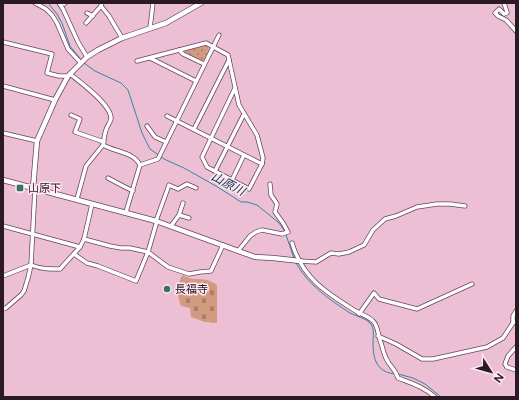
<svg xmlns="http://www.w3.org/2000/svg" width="519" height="400" viewBox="0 0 519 400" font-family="Figtree,'Noto Sans JP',sans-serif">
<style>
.grass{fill:url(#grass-dots)}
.cemetery{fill:url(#cemetery-stones)}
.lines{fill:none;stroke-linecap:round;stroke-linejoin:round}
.stream{stroke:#3386a5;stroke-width:1}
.minor-casing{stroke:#694458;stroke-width:5}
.tertiary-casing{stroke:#694458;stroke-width:6}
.minor{stroke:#fff;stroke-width:3.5}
.tertiary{stroke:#fff;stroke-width:4.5}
.poi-dot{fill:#37735d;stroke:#fee7f2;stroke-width:1.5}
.labels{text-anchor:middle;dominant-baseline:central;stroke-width:3;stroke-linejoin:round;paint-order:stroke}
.poi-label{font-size:11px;fill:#2b1a23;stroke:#fee7f2;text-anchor:start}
.water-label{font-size:12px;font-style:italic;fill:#053849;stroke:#fee7f2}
</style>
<defs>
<pattern id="grass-dots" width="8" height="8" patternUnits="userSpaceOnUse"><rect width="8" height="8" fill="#d29b80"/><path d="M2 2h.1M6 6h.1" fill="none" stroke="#ab7e68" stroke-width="1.8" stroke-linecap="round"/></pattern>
<pattern id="cemetery-stones" width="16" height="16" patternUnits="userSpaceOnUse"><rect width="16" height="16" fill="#d29b80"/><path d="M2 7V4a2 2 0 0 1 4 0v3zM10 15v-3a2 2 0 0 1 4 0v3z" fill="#ab7e68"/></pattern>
</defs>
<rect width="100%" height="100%" fill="#ecbfd5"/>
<path class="grass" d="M205 45 208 47 209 49 204 60 201 61 185 52V51Z"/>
<path class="cemetery" d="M183 275C192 281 198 278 207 280 211 281 214 283 217 285V323L205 322 191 317 190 308 181 306C177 296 176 284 183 275Z"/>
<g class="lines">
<g class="stream">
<path d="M48 3 57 14 62 23 70 46 82 61"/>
<path d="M84 63 95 71 121 83 128 90 142 133 150 149 164 159 184 168 216 186 241 202H247L257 205 278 222 282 227 285 232"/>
<path d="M286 235 294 258"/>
<path d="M296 263C308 285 330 300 350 313 356 316 365 318 370 323 375 328 373 337 373 343 373 360 377 372 395 374"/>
<path d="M398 374 413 378 425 384 441 397"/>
</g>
<defs>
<g id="minor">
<path d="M35 3 46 9 52 15 57 23 68 49 81 63"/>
<path d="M59 3 63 9 78 42 87 57"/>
<path d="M62 3 64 4 65 3"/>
<path d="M102 3 101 6 109 16 122 38"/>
<path d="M504 3 507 12V13L504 14 499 9 495 13 498 16 506 20 516 31"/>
<path d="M87 13 93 16"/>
<path d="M86 23 101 6"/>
<path d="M150 28 153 3"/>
<path d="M3 42 52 54 47 73 59 76H68"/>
<path d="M179 50 183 54 204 64"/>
<path d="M150 58 196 81"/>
<path d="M137 61 206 43 228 55 239 105 257 135 263 158 262 164 249 189 207 167 202 157 235 88"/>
<path d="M70 74C80 82 112 105 111 119 110 123 107 126 106 130 104 135 104 141 103 145 112 150 122 151 131 156 135 158 138 161 140 165"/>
<path d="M3 86 55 100"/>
<path d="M71 115 80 119 75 132 104 142"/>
<path d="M167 116 262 164"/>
<path d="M147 126 155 137 166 142"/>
<path d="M194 129 229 60"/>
<path d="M3 133 37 141"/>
<path d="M215 171 244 114"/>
<path d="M108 178 123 186 133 191"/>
<path d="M232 180 244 155"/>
<path d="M77 199 86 166 103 145"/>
<path d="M126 212 140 165 158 159 219 35"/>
<path d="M179 215 183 203"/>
<path d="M156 221 169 185 178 189 187 184 196 188"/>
<path d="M3 226 80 247"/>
<path d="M171 226 179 215 189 218"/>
<path d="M84 239 110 246 121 248H130L148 252 168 267 189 274 200 272 211 271 223 245"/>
<path d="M292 243C302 277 325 292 354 310 360 314 368 316 373 321 378 325 378 336 381 343 383 349 384 355 387 360 391 368 395 368 398 378 411 383 424 387 435 397"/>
<path d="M238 251 250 236 256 232 262 230 282 234 288 232 283 223 275 212 277 204 271 195 270 184"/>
<path d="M74 254 87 263 98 266 136 281 148 252 157 221"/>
<path d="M300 261 316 262 331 253 339 254 349 252 364 245 373 230 385 219 396 216 417 207 437 204H450L465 206"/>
<path d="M3 276 31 265C41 269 49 269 60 269L80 247 84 239 92 204"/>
<path d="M3 309 6 308 21 295 24 291 28 278 31 265 35 188"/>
<path d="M359 314 374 293 379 299 417 309 472 284"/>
<path d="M513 323V316L516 311"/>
<path d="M378 336 396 344 422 359H433L487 347 503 338 513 323 516 321"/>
<path d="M516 347 508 356 505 364 507 367 516 370"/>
</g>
<g id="tertiary">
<path d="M3 180 156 221 255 257 273 258 300 261"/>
<path d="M33 188 37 141 55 100 68 76 87 57 98 50 122 38 166 23 201 3"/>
</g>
</defs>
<use href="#minor" class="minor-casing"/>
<use href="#tertiary" class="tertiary-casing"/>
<use href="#minor" class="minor"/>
<use href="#tertiary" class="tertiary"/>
</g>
<g class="poi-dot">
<rect x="16" y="184" width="8" height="8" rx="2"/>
<circle cx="167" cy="289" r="4"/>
</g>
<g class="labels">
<g class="poi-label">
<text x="28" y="188">山原下</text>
<text x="175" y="289">長福寺</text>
</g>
<g class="water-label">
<text transform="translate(228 184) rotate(28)">山原川</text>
</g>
</g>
<rect width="519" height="400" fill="none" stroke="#2b1a23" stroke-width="8"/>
<g transform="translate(491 372) rotate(127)" stroke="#fee7f2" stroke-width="3" paint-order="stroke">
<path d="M0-3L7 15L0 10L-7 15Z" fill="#2b1a23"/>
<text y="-6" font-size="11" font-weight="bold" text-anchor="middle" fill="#2b1a23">N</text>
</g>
</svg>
